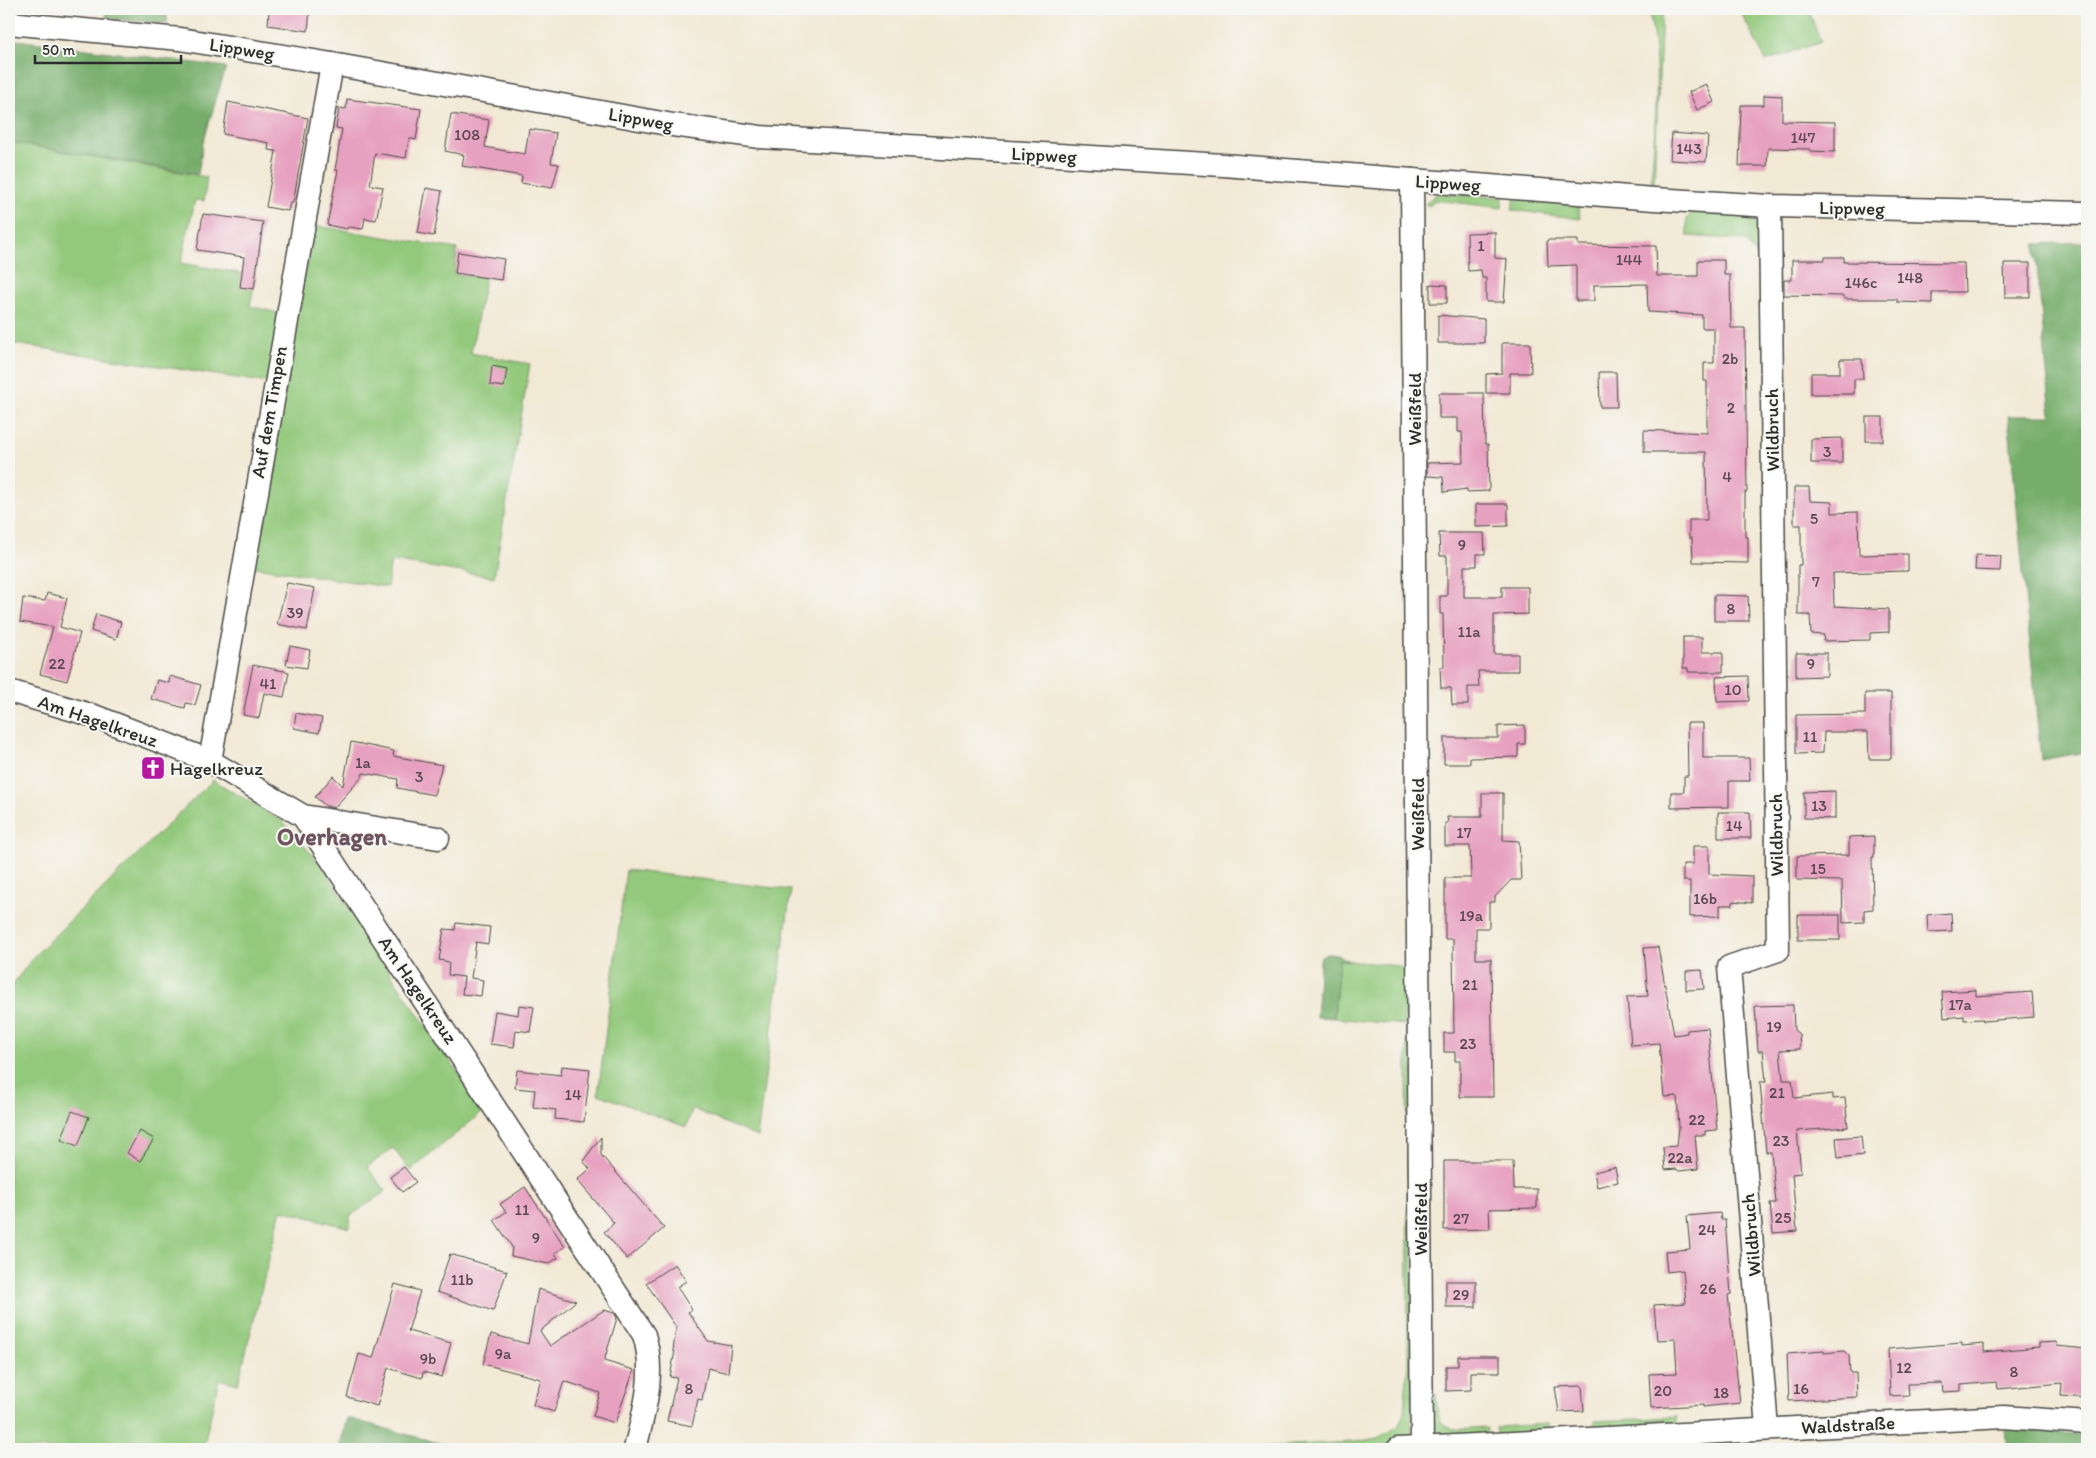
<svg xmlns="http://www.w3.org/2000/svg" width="2096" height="1458" viewBox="0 0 2096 1458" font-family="Itim,sans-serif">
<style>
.green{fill:#93c97b;stroke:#5f7a53}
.forest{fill:#76ad6b;stroke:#506c4b}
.building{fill:#e7a1c0}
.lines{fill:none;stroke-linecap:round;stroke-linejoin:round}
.minor-casing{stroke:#494844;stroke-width:25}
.minor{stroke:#fff;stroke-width:22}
.labels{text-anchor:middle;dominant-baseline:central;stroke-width:4;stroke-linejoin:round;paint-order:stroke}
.number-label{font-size:16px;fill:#5a4850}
.street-label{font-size:19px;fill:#2b2b2b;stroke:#f6f6f2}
.poi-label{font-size:19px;fill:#2b2b2b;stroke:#f6f6f2;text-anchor:start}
.district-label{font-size:24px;font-weight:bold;fill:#6d545f;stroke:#f6f6f2}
</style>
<rect width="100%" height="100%" fill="#f6f6f2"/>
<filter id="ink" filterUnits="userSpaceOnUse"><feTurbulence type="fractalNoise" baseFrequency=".02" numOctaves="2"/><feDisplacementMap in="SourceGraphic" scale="10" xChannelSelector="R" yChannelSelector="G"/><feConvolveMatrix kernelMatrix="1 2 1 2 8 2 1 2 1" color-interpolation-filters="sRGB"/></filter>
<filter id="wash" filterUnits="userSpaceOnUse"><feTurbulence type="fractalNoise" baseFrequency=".0096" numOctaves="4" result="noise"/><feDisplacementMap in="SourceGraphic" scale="20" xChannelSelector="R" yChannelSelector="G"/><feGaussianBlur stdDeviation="1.12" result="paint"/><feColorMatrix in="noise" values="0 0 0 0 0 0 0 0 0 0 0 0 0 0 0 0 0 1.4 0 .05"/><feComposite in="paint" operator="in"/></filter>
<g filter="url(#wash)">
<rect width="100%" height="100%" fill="#f2e9d5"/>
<g class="green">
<path d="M1648 9H1660L1662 12 1654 186H1651C1654 127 1663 66 1648 9Z"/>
<path d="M1739 9H1808L1821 42 1766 61Z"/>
<path d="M9 142 207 177 204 201 195 200 181 263 256 276 250 306 282 314 269 383 9 343Z"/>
<path d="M1437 193 1503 197 1502 208 1435 200 1430 206 1425 204Z"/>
<path d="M1514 199 1575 205 1578 207 1580 219 1512 210Z"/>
<path d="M1692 213C1712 211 1745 210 1758 227L1757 256 1745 240 1687 236V218Z"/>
<path d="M312 225 457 249 454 274 485 278 471 353 530 364 494 577 391 561 387 587 248 566Z"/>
<path d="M213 780 282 821 324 868 390 973 484 1111 410 1171 393 1148 367 1167 386 1191 350 1216V1228L281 1210 238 1384 219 1379 203 1449H9V990L34 956Z"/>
<path d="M626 870 791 890 757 1137 693 1109 686 1127 598 1094Z"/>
<path d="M1339 960 1400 966 1406 972 1405 1025 1334 1018Z"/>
<path d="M1413 1025 1412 1432 1407 1439 1393 1445 1319 1449H1213L1355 1442 1377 1438 1398 1427 1404 1412 1408 1363 1407 1026Z"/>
<path d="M1436 1393C1437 1437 1452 1429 1487 1428L1486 1438H1441C1428 1428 1427 1406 1436 1393Z"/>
<path d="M1677 1417V1427L1595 1431 1594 1421Z"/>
<path d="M1549 1424V1430L1498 1436 1496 1427Z"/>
</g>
<g class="forest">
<path d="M107 9H167V24L106 18Z"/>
<path d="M9 39 226 67 203 143 198 174 9 142Z"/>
<path d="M2087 242V759L2086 752 2041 760 2008 416H2051L2035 244Z"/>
<path d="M1327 954H1336L1350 961 1339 960 1334 1018 1316 1017 1320 961 1321 956Z"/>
<path d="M347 1418 461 1449H339Z"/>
<path d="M2005 1429 2087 1435V1449H2007Z"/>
</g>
<g id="blocks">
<g class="building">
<path d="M269 9H310L308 31 268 25Z"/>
<path d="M1706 84 1714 102 1697 110 1689 92Z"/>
<path d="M1764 95 1782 96V121L1835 122V152L1810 151V149L1768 148 1767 166H1739L1741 105H1764Z"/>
<path d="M347 99 421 109 416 140 409 138 406 158 375 153 370 185 383 187 376 220 365 218 363 229 348 227 347 229 327 225 338 170H335L342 129 336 128 339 108 346 109Z"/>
<path d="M228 102 308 118 293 203H290L288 211 266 207 276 151 268 150 269 143 223 134Z"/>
<path d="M451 114 489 120 485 147 506 151 525 154 529 129 556 133 551 163 559 164 552 188 521 183 522 176 462 166 464 155 445 151Z"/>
<path d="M1672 133 1708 136 1706 162 1670 160Z"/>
<path d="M426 188 442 191 434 236 418 233Z"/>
<path d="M203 214 263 222 254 289 240 287 244 257 197 250Z"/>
<path d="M1495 232V258L1507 259 1504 302H1486V278H1482L1481 270 1468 271 1467 233Z"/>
<path d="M1547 240H1578V245L1656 246 1657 276H1698V260H1724V275H1730L1731 328H1745L1747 492H1745V537H1748V563L1693 562 1692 538H1689V520H1707L1706 452H1644V430L1707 433V381H1704V363H1714V328H1702V315L1648 312 1647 284 1594 285V301H1576V265L1548 266Z"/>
<path d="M458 252 504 259 501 280 455 273Z"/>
<path d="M1825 257H1844V262L1964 263 1965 292H1932V303L1897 302V299H1844V296L1784 295V280H1792V260H1825Z"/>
<path d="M2004 263H2030V297H2005Z"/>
<path d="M1430 284 1447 285V303H1430Z"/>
<path d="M1438 315 1484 319V343H1438Z"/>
<path d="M1502 343H1530L1531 373H1510V393H1486V374L1502 373Z"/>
<path d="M1840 359H1862L1863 379H1854V394H1811V373H1840Z"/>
<path d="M492 366 507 369 504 387 490 385Z"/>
<path d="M1599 372H1616L1617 407H1600Z"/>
<path d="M1439 393H1484L1485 444H1488L1489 491 1467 492V489L1444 492 1443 477 1427 476V463L1463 462 1462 432H1458V418H1439Z"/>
<rect x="1866" y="417" width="17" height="24"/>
<path d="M1842 438V463H1811V439Z"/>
<path d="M1794 487H1809L1810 501 1832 502V513L1858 512 1859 555 1908 554V571L1833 573 1834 606 1889 609V632L1870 633V640L1823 641 1824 635 1811 634 1810 615H1798V565H1801V525H1794Z"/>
<path d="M1476 504H1508V526L1476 527Z"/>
<path d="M1439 533H1484L1485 554H1477V566H1464V597H1502V587H1528V614L1494 615V654H1518V671H1478L1479 687H1468V705H1452L1451 688H1441L1440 667H1444L1443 614H1440V596H1447V556H1440Z"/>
<path d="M1976 555 2001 556 2000 571 1975 570Z"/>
<path d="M287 583 315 588 307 630 277 624Z"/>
<path d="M47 593 67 598 60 627 80 633 67 681 40 674 53 627 20 622 23 598 45 601Z"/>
<path d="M1714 595 1748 596 1749 621H1714Z"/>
<path d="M96 614 121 622 116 639 91 631Z"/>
<path d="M1683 637H1702V652H1723V672H1688V668H1683Z"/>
<path d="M290 646 310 650 307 668 286 665Z"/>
<path d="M1796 653H1827V676L1796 677Z"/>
<path d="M253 665 289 672 284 697 264 693 259 718 243 715Z"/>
<path d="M170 676 201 685 195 705 186 703 185 708 151 699 157 680 169 683Z"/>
<path d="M1748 676 1749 701 1717 702 1716 677Z"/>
<path d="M1865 693H1891V759H1869L1868 732H1824L1823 753 1796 754V715L1865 714Z"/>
<path d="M296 713 322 718 319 733 294 728Z"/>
<path d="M1687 723H1703V758H1749L1750 781H1729V807L1671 808V792H1684V776H1688Z"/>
<path d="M1525 725V744H1518V757L1470 758V764H1444V738H1498V726Z"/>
<path d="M351 742 394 751 393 756 442 765 434 795 397 788 398 779 363 773 362 777 334 808 326 806 315 797 333 776 343 786Z"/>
<path d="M1835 791V819L1804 818V792Z"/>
<path d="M1482 793H1503V840L1519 841 1521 880H1511L1495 897V902H1489V928H1476V959H1491L1493 1097H1460V1061H1455V1052H1444V1033H1454L1453 939H1445V878H1471L1470 846H1445V823H1448L1447 817H1482Z"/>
<path d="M1718 812H1750L1751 838H1718Z"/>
<path d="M1874 836V857H1872L1873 909 1864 910V922L1843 923 1842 881 1797 880V856L1849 855V837Z"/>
<path d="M1693 846H1709V874L1752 876V903L1733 901V905H1720V916L1690 917V881H1683V864H1693Z"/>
<path d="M1951 913 1952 931 1928 932 1927 915Z"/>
<rect x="1798" y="915" width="42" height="25"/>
<path d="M456 923 490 927 488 944 476 942 471 978 483 980 481 996 462 994 464 977 448 975 449 962 439 960 444 929 455 930Z"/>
<path d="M1658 947 1674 1035 1687 1033V1030L1708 1028 1717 1130 1705 1131V1135H1695L1698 1169 1679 1171 1676 1169 1665 1170 1663 1147 1677 1146 1679 1127 1677 1096 1664 1097 1659 1043 1631 1045 1627 997 1648 996 1644 948Z"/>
<path d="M1702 970 1704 989 1686 990V971Z"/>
<path d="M1976 990V996L2032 992 2034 1017 1983 1021V1019L1964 1020V1016L1944 1018 1942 992Z"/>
<path d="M519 1005 534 1007 530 1032 516 1030 514 1047 490 1044 495 1011 518 1015Z"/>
<path d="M1793 1005 1794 1030 1799 1034 1800 1049 1780 1050 1783 1080H1792L1794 1098 1833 1094V1099L1845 1098 1848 1127 1797 1131 1801 1173 1792 1174 1797 1231 1773 1233 1770 1203H1776L1771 1152H1766L1760 1082H1766L1763 1051H1758L1755 1006Z"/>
<path d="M562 1066 590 1069 584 1122 555 1119 556 1110 533 1107 535 1090 515 1088 517 1070 561 1075Z"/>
<path d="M72 1111 89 1117 78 1146 61 1140Z"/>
<path d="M140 1131 154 1139 140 1161 127 1153Z"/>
<path d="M1861 1136 1863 1155 1838 1158 1836 1138Z"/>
<path d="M601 1137V1155L664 1228 627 1259 604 1232 614 1223 577 1180 590 1169 583 1161Z"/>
<path d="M1444 1161H1513L1514 1189H1537V1208L1489 1209 1490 1229 1444 1230Z"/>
<path d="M404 1167 416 1182 402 1192 390 1177Z"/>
<path d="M1615 1167 1618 1182 1597 1187 1594 1172Z"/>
<path d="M525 1187 565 1247 555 1253 558 1258 548 1264 511 1256 512 1247 494 1220 506 1212 500 1204Z"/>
<path d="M1720 1213 1721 1220H1725L1731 1294 1728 1295 1740 1403 1703 1407V1405L1651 1408 1649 1374 1677 1373 1675 1339 1657 1340 1654 1305 1686 1303 1683 1270 1667 1272 1665 1251 1690 1249 1687 1216Z"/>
<path d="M450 1254 507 1271 493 1311 437 1292Z"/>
<path d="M675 1264 686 1281 677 1287 692 1310 688 1312 708 1341 731 1345 728 1373 708 1368 702 1400 698 1399 692 1426 667 1421 677 1378 670 1377 675 1351H673L676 1327 646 1283Z"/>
<rect x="1446" y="1281" width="30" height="26"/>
<path d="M395 1284 420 1291 408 1331 451 1343 442 1377 423 1372 422 1378 388 1368 377 1406 347 1397 359 1354 373 1358Z"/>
<path d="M538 1289 576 1301 540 1331 550 1346 604 1310 614 1313 617 1318 604 1361 634 1370 615 1423 593 1416 600 1393 564 1381 554 1412 533 1405 541 1379 483 1364 491 1334 528 1344Z"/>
<path d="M2056 1342 2057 1346 2087 1349V1398L2061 1396 2062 1383 1998 1389 1997 1382 1961 1385V1391L1943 1392 1942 1383 1908 1384 1909 1395 1890 1396 1888 1349 1962 1343V1346L1984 1344V1352L2039 1347V1343Z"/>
<path d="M1824 1351V1353L1844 1351 1849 1356 1850 1373H1856L1857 1397 1789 1401 1787 1354Z"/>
<path d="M1458 1356H1500V1372H1471V1390L1446 1391V1366H1458Z"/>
<path d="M1582 1386 1584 1411 1559 1412 1555 1387Z"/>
</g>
</g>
</g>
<g filter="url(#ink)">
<use href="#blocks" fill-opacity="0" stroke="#494844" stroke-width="1"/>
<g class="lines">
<defs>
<g id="minor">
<path d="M9 23 180 39 332 64 673 125 760 137 1223 165 1654 199 1770 206 2087 213"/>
<path d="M1412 180 1422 1448"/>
<path d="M9 691 94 716 210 761 303 816 644 1335C656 1374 644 1411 635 1449"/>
<path d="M210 761 332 64"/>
<path d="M303 816 438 838"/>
<path d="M1767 1428 1729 967 1778 950 1770 206"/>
<path d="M1398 1449 2004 1417 2087 1423"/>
</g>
</defs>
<use href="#minor" class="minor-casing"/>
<use href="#minor" class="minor"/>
</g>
</g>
<defs>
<symbol id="church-square" viewBox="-11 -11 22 22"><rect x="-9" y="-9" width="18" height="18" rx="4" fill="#b5179e" stroke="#f6f6f2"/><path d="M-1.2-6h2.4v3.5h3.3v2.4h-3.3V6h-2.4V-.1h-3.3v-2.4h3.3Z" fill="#fff"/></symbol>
</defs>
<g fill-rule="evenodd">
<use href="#church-square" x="139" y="754" width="28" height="28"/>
</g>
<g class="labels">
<g class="number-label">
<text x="467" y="134">108</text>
<text x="1803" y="137">147</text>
<text x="1689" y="148">143</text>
<text x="1481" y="245">1</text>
<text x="1629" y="259">144</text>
<text x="1910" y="277">148</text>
<text x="1861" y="282">146c</text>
<text x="1730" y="358">2b</text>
<text x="1731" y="407">2</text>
<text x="1827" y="451">3</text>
<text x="1727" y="476">4</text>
<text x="1814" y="518">5</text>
<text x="1462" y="544">9</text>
<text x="1816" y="581">7</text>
<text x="1731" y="608">8</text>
<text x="295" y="612">39</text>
<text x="1469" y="631">11a</text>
<text x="57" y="663">22</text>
<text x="1811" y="663">9</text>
<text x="268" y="683">41</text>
<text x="1733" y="689">10</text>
<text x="1810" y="736">11</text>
<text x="363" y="762">1a</text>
<text x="419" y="776">3</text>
<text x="1819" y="805">13</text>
<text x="1734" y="825">14</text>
<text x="1464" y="832">17</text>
<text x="1818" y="868">15</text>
<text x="1705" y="898">16b</text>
<text x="1471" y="915">19a</text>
<text x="1470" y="984">21</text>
<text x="1960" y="1004">17a</text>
<text x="1774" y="1026">19</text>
<text x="1468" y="1043">23</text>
<text x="1777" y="1092">21</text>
<text x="573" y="1094">14</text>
<text x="1697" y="1119">22</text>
<text x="1781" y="1140">23</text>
<text x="1680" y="1157">22a</text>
<text x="522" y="1209">11</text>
<text x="1783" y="1217">25</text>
<text x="1461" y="1218">27</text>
<text x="1707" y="1229">24</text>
<text x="536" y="1237">9</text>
<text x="462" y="1279">11b</text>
<text x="1708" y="1288">26</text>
<text x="1461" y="1294">29</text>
<text x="503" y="1353">9a</text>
<text x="428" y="1358">9b</text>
<text x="1904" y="1367">12</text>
<text x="2014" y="1371">8</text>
<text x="689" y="1388">8</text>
<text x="1801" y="1388">16</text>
<text x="1663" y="1390">20</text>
<text x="1721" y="1392">18</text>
</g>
<g class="street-label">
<text transform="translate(242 49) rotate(9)">Lippweg</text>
<text transform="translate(641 119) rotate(10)">Lippweg</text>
<text transform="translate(1044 155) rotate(3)">Lippweg</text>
<text transform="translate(1448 183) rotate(4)">Lippweg</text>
<text transform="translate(1852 208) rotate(1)">Lippweg</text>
<text transform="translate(1414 409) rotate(-90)">Weißfeld</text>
<text transform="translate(269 412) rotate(-80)">Auf dem Timpen</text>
<text transform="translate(1772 430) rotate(-91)">Wildbruch</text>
<text transform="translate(98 721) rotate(19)">Am Hagelkreuz</text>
<text transform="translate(1417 814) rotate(-90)">Weißfeld</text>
<text transform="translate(1776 835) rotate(-91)">Wildbruch</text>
<text transform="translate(418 990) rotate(56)">Am Hagelkreuz</text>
<text transform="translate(1420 1219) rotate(-90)">Weißfeld</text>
<text transform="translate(1751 1235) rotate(-95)">Wildbruch</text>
<text transform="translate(1848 1425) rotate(-3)">Waldstraße</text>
</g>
<g class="poi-label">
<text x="170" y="768">Hagelkreuz</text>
</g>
<g class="district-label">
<text x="332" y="836">Overhagen</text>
</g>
</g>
<rect width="2096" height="1458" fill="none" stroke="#f6f6f2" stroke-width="30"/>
<path d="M35 55v8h146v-8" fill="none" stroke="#2b2b2b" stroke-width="2.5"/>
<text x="42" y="55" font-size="15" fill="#2b2b2b" stroke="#f6f6f2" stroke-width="4" paint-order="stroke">50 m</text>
</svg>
